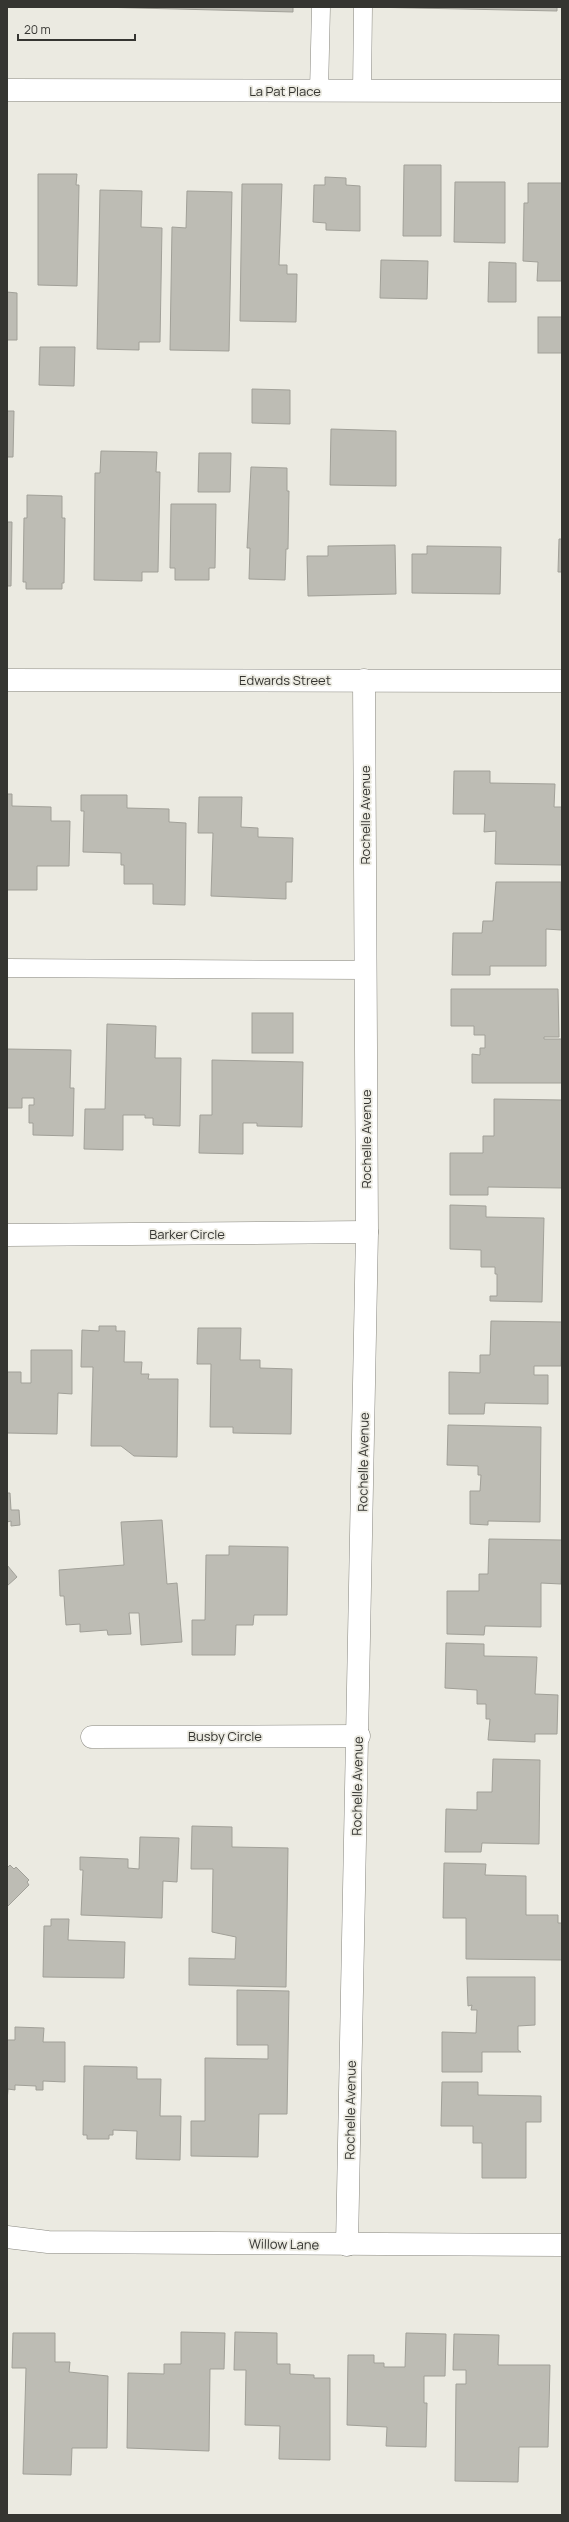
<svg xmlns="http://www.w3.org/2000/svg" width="569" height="2522" viewBox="0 0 569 2522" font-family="Manrope,sans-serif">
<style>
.building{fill:#bdbcb4;stroke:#a1a098}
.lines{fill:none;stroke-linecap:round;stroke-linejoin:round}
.lane-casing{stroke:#898881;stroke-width:19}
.street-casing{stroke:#898881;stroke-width:23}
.secondary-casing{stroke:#898881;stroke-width:23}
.lane{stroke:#fff;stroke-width:18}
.street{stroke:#fff;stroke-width:22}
.secondary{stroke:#fff;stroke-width:22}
.labels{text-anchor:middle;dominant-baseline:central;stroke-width:3.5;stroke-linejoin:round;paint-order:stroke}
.street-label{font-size:13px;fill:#353531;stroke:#ebeae1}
</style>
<rect width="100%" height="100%" fill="#ebeae1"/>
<g class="building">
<path d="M98 7H293V12Z"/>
<path d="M367 7H557V11Z"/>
<path d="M404 165H441V236H403Z"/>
<path d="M38 174H77L76 185H79L77 286 38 285Z"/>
<path d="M325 177 346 178V185L360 186V231L326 230V223L313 222 314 185H325Z"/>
<path d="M455 182H505V243L454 242Z"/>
<path d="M528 183H562V281H537L538 262 523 261 524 203H528Z"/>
<path d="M242 184H282L279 265H287V274H297L296 322 240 321Z"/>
<path d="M100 190 142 191 141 227 162 228 160 342H139V350L97 349Z"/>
<path d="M187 191 232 192 229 351 170 350 172 227 186 228Z"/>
<path d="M381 260 428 261 427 299 380 298Z"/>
<path d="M489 262 516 263V302H488Z"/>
<path d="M7 292 17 293V340H7Z"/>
<rect x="538" y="317" width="24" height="36"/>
<path d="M40 347H75L74 386 39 385Z"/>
<path d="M252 389 290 390V424L252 423Z"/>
<path d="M7 411H14L13 457H7Z"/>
<path d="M331 429 396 431V486L330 485Z"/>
<path d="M101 451 157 452 156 472H160L158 572H142V581L94 580 95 473H100Z"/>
<path d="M199 453H231L230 492H198Z"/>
<path d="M251 467 287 468V491H289L288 549H286L285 580 249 579 250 548H247Z"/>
<path d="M27 495 62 496V518H65L64 583H62V589H26V582H23L24 518H27Z"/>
<path d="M171 504H216L215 568H209V580H175V568H170Z"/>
<path d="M7 522H12L11 586H7Z"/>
<path d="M559 539H562V572H558Z"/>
<path d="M395 545 396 594 308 596 307 556H328V546Z"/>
<path d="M427 546 501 547 500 594 412 593V554H427Z"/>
<path d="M454 771H490V783L555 784 554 807H562V865L495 864 496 831 484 832 485 814H453Z"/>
<path d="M7 794H12V806L51 807V821H70L69 866H37V890H7Z"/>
<path d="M81 795H127V808L169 809V822L186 823 185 905 153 904V884H124V865H121V853L83 852 84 811H81Z"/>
<path d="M199 797H242L241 827 258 828V837L293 838 292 882H286V899L211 896 213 833H198Z"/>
<path d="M496 882H561V930L546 929V966H490V975H452L453 933H482L483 921H493Z"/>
<path d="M451 989H558L559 1037H544V1039H562V1083H472V1054L480 1055V1048H485V1035H474V1026H451Z"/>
<rect x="252" y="1013" width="41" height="40"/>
<path d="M107 1024 156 1026 155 1058H181L180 1126 153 1125V1118H145V1115H123V1150L84 1149 85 1109H105Z"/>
<path d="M7 1049 71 1050 70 1088H74L73 1136 33 1135V1123H29V1105H34V1098H22V1108H7Z"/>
<path d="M212 1060 303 1062 302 1127 257 1126V1123H243V1154L199 1153 200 1115H212Z"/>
<path d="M494 1099 562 1100V1188L488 1187V1195H450V1153H483V1136H494Z"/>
<path d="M450 1205 486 1206V1217L544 1218 542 1302 490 1301V1296H497V1274H495V1267H481V1250L450 1249Z"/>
<path d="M491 1321 562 1322 561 1366H534V1375H548V1404L485 1403 484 1414H449V1372L480 1373V1355H490Z"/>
<path d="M99 1326H116V1331H125L124 1362H142L141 1374H149L148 1379H178L177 1457 134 1456 121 1446H91L93 1367H81L82 1330 99 1331Z"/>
<path d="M198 1328H241L240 1360H260V1368L292 1369 291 1434 233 1433V1427H210L211 1364H197Z"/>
<path d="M31 1350H72V1394L58 1393 57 1434 7 1433V1372H21V1383H31Z"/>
<path d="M448 1425 541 1427 540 1522 488 1521V1525L470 1524V1491H480L481 1475H478V1466L447 1465Z"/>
<path d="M7 1493H10L11 1510H19L20 1525 11 1526V1521L7 1522Z"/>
<path d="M162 1520 167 1584 177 1583 182 1642 141 1645 139 1613H129L131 1634 108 1635 107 1630 80 1632V1624L66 1625 64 1596H60L59 1570 124 1565 121 1522Z"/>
<path d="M489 1539 562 1540 561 1584 541 1583V1627L485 1626 484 1635 447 1634V1591H479V1574H488Z"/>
<path d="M229 1546 288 1547 287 1615H254L253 1625H236L235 1655H192V1620H205L206 1555H229Z"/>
<path d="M7 1565 17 1577 7 1586Z"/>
<path d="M446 1643 484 1644V1656L537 1657 535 1694 558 1695 557 1734H535V1742L488 1740 490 1719H486V1704H477V1690L445 1688Z"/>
<path d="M493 1759 540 1760 539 1844 482 1843 481 1852H445L446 1809 477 1810V1792H492Z"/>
<path d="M192 1826 232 1827V1847L288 1848 286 1987 189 1985V1958L235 1959 236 1937 212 1932 213 1869H191Z"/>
<path d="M140 1837 179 1838 177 1882 163 1881 162 1918 81 1915 83 1870H80V1857L128 1859V1868L139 1869Z"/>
<path d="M444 1863 486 1864 485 1875 526 1876V1915H558V1923H562V1960L466 1959V1918H443Z"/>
<path d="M10 1865 14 1869 16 1867 29 1880 27 1882 29 1885 7 1907V1868Z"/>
<path d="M51 1919H69L68 1940 125 1942 124 1978 43 1977 44 1926H51Z"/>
<path d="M467 1977H535V2025L518 2026V2050L521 2052H482V2072H442V2032L476 2033 477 2010H471L472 2005 468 2006Z"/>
<path d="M237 1990 289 1991 287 2114H259L258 2157 191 2156V2121H205V2058L268 2059V2045H237Z"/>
<path d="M15 2027 44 2028 43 2042H65V2082L43 2081V2090H36V2086L15 2085V2090L8 2089 7 2102V2040H15Z"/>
<path d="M84 2066 137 2067V2079H161L160 2116H181L180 2160 136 2159 137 2131 113 2130V2135H109V2139H87V2135H83Z"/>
<path d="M442 2082H478V2095L541 2096V2122H526V2178H482V2143H473V2126H441Z"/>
<path d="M181 2332 225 2333 224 2369H210L209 2451 127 2448 128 2373 164 2374V2364H181Z"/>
<path d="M235 2332 277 2333V2364H290V2374L314 2375V2378H330V2460L279 2459 280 2426 245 2425 246 2370H234Z"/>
<path d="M13 2333H55V2362H70L69 2372 108 2376 107 2448H72L71 2475 23 2474 26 2368H12Z"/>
<path d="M406 2333 446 2334 445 2376H424V2403H427L426 2447 386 2446 387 2427 347 2425 348 2355H374V2363H384V2367H405Z"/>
<path d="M454 2334 499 2335 498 2365H550L548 2447H519L518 2482 455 2481 456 2384H466V2370H453Z"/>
</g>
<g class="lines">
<defs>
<g id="lane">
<path d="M319 91 321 7"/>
<path d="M362 91 363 7"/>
<path d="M7 968 365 970"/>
</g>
<g id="street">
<path d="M7 90 562 91"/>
<path d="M7 1235 367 1232"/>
<path d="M92 1737 359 1736"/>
<path d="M7 2237 48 2242 562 2245"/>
<path d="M347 2245 367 1232 364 680"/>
</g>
<path id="secondary" d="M7 680 562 681"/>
</defs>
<use href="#lane" class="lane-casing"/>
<use href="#street" class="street-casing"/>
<use href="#secondary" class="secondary-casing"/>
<use href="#lane" class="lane"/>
<use href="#street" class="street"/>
<use href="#secondary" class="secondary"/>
</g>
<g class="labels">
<g class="street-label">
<text x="285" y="91">La Pat Place</text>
<text x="285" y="680">Edwards Street</text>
<text transform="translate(365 815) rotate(-90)">Rochelle Avenue</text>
<text transform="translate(366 1139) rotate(-90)">Rochelle Avenue</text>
<text x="187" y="1234">Barker Circle</text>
<text transform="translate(363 1462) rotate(-89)">Rochelle Avenue</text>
<text x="225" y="1736">Busby Circle</text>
<text transform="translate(357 1786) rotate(-89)">Rochelle Avenue</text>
<text transform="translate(350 2110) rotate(-89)">Rochelle Avenue</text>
<text transform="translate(284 2244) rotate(1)">Willow Lane</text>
</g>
</g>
<rect width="569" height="2522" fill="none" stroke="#353531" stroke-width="16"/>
<path d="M18 34v6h117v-6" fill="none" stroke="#353531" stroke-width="2"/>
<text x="24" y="34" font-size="12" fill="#353531" stroke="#ebeae1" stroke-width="3" paint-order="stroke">20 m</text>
</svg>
